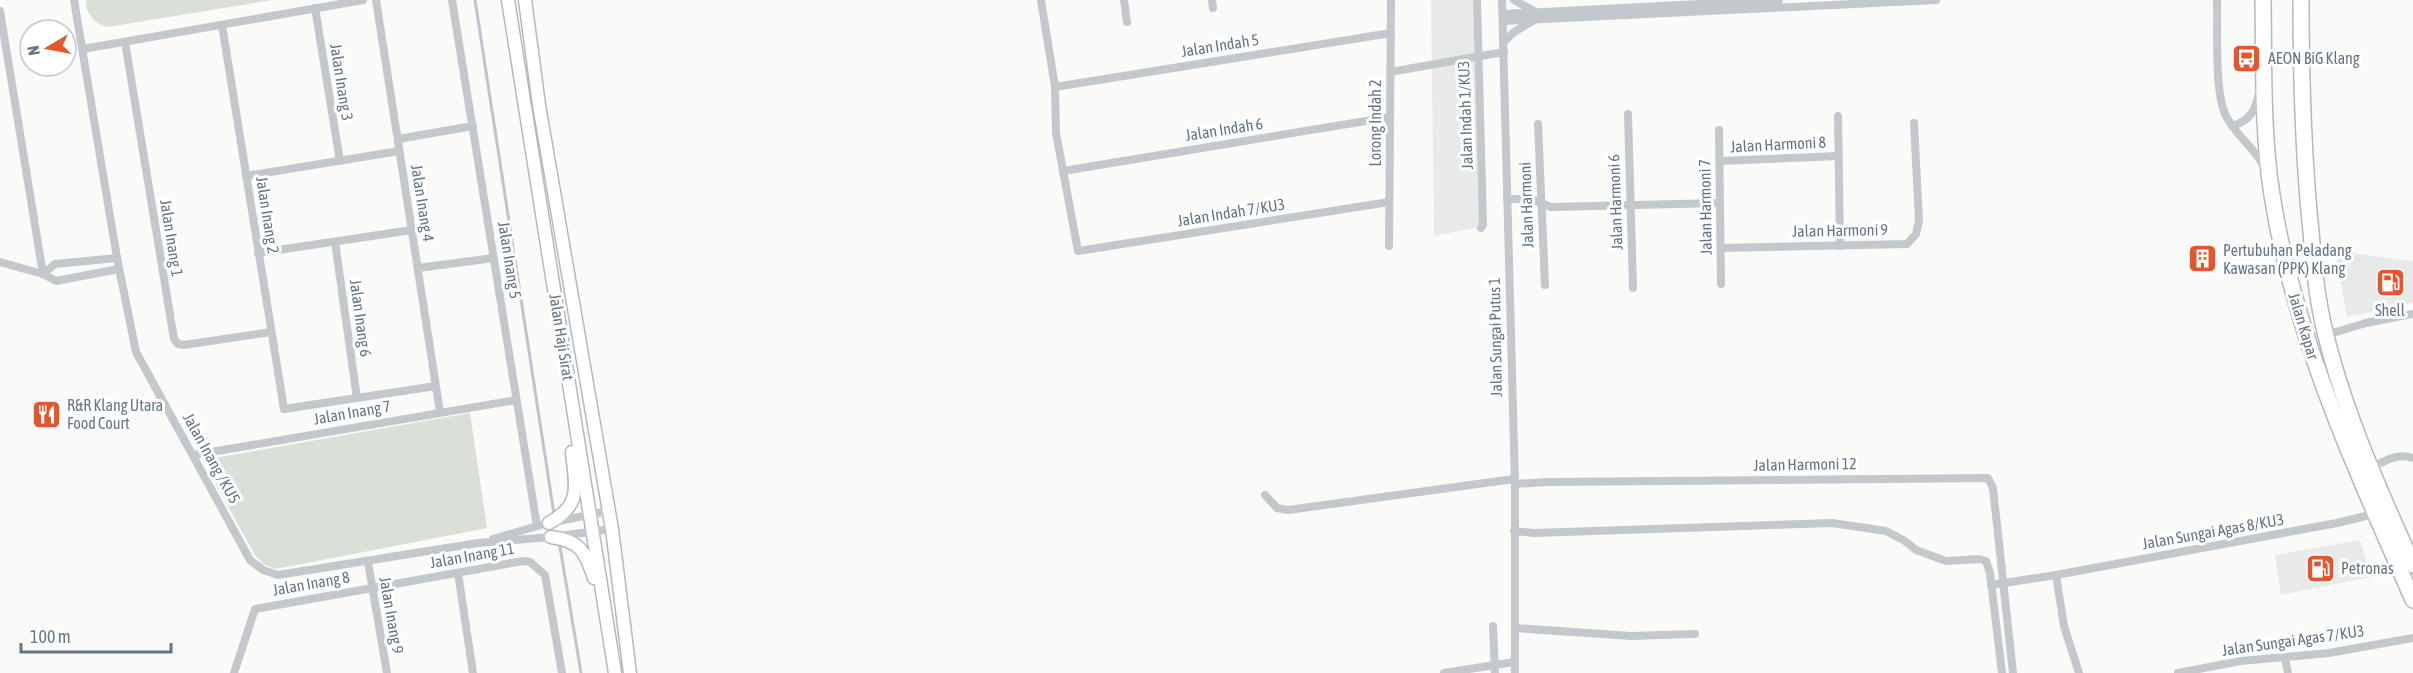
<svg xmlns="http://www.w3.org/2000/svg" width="2413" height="673" viewBox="0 0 2413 673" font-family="'Asap Condensed',sans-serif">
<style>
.built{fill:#e8e9e9}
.green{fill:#dadfd7}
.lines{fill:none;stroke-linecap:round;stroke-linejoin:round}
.stream{stroke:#bbc7cb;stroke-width:3}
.secondary-casing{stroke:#b3babf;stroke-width:15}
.trunk-casing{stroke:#b4b9bd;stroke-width:18}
.minor{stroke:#c3c8cc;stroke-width:8}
.secondary{stroke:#fff;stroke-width:12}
.trunk{stroke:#fff;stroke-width:15}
.labels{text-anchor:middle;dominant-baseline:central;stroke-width:6;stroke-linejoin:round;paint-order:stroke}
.street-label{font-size:16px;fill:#657683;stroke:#fff}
.poi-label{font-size:16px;fill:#657683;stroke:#fff;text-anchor:start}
</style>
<rect width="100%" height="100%" fill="#fafaf8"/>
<g class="built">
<path d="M1431 0H1473L1479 224 1475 228 1434 236Z"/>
<path d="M2335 251 2413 261V303L2347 317Z"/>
<path d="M2360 540 2371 577 2281 595 2275 555Z"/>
</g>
<g class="green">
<path d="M86 0H272L108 27C95 25 85 13 86 0Z"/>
<path d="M470 413 487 528 276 569 263 564 255 555 209 472 208 461 215 458Z"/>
</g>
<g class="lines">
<g class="stream">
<path d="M475 0 554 514"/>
<path d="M559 541 581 673"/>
</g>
<defs>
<g id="secondary">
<path d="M508 0 615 673"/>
<path d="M525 0 539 105 612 529 630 673"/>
<path d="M549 523C583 504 575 486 572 452"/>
<path d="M551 537C581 541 585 552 594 578"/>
</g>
<g id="trunk">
<path d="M2263 0C2264 65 2262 131 2272 195 2294 337 2356 469 2413 600"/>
<path d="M2301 0C2301 77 2303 155 2311 232 2314 267 2317 301 2326 336 2346 416 2379 490 2413 565"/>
</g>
</defs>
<use href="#secondary" class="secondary-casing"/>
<use href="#trunk" class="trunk-casing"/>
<g class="minor">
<path d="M74 0 117 258 136 352 250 560 263 570 278 575 478 543 551 537 612 529"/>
<path d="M376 0 440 412"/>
<path d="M452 0 537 526"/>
<path d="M1041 0 1055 87 1056 133 1078 251 1389 202"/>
<path d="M1124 0 1127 22"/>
<path d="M1212 0 1213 8"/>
<path d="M1477 0 1483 225 1481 228"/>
<path d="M1502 0 1515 484V673"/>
<path d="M1514 0 1534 11"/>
<path d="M2217 0C2218 29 2214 92 2226 116 2236 136 2255 148 2265 168"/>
<path d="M315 8 340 161"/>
<path d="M0 11 43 274"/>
<path d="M1503 14 1779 0"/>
<path d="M1503 21 1936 0"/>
<path d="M222 25 284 409 436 386"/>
<path d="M125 42 174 339 178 344 184 345 271 332"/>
<path d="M1504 42 1514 32 1533 21"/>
<path d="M83 49 363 0"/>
<path d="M1390 72 1504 52"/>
<path d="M1055 87 1391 33"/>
<path d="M1628 114 1633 288"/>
<path d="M1838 116 1840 246"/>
<path d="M1538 124 1545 285"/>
<path d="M2232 126C2250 121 2256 110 2259 92"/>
<path d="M1719 130 1721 284"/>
<path d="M398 139 473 126"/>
<path d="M1720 161 1838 156"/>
<path d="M1063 171 1390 117"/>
<path d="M246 176 399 151"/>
<path d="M1507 199H1531L1551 207 1720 203"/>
<path d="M335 242 357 398"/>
<path d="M1389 246 1391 0"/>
<path d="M1721 248 1907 244 1916 234 1919 221 1914 123"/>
<path d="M258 253 412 230"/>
<path d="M0 262 43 274 56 281 119 269"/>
<path d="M418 268 494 258"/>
<path d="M43 274 55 264 117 258"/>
<path d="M2326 335 2366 323 2413 314"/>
<path d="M194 455 516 400"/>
<path d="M2370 468C2384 462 2398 452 2413 458"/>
<path d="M1515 484 1548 482 1988 478 1993 488 2013 673"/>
<path d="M1265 495 1277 508 1288 510 1514 479"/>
<path d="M554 522 608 511"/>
<path d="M1514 531 1534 533 1832 523 1886 531 1905 541 1916 550 1946 561 1979 559 1986 561 1990 573 2002 673"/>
<path d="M493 539 541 525"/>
<path d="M368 562 387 673"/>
<path d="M458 573 473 673"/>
<path d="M2056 575 2064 626 2079 673"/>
<path d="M1991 585 2056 575 2337 523 2374 514"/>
<path d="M1493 626 1495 673"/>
<path d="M1515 628 1631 636 1695 634"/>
<path d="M2285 658 2288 673"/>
<path d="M234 673 255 609 523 561 530 562 545 575 562 673"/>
<path d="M1444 673 1514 662"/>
<path d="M2178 673 2241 661 2329 653 2413 638"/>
</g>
<use href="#secondary" class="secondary"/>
<use href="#trunk" class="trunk"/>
</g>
<defs>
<symbol id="bus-square" viewBox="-11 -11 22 22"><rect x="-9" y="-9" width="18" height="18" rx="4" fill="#e4572e" stroke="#fff"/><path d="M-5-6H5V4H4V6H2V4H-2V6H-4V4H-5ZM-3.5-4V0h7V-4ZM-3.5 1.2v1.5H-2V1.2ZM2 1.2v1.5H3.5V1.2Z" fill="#fff"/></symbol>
<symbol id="building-square" viewBox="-11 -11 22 22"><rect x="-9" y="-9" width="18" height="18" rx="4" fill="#e4572e" stroke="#fff"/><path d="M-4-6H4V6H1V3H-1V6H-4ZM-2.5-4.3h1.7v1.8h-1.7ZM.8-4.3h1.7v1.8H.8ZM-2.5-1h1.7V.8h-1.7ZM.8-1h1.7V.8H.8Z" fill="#fff"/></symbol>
<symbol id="fuel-square" viewBox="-11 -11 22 22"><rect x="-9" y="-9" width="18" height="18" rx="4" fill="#e4572e" stroke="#fff"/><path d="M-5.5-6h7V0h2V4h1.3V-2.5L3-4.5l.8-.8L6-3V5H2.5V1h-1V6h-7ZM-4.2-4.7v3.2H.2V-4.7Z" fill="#fff"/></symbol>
<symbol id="restaurant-square" viewBox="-11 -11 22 22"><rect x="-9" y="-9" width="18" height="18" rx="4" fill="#e4572e" stroke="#fff"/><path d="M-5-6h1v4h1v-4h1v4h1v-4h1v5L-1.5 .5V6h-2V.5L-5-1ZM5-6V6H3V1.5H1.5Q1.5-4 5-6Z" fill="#fff"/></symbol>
</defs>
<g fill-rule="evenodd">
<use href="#bus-square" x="2230" y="42" width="33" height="33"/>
<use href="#building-square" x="2186" y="242" width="33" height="33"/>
<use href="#fuel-square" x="2374" y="266" width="33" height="33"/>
<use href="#restaurant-square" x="30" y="398" width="33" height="33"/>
<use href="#fuel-square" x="2304" y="552" width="33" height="33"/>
</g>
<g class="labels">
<g class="street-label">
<text transform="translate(1220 45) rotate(-9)">Jalan Indah 5</text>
<text transform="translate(342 82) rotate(81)">Jalan Inang 3</text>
<text transform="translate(1465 115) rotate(-92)">Jalan Indah 1/KU3</text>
<text transform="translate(1375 123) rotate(-90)">Lorong Indah 2</text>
<text transform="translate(1224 129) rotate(-9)">Jalan Indah 6</text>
<text transform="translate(1778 144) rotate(-3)">Jalan Harmoni 8</text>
<text transform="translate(1615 202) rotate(-92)">Jalan Harmoni 6</text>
<text transform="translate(423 203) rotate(81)">Jalan Inang 4</text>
<text transform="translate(1526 205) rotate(-92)">Jalan Harmoni</text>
<text transform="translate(1705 207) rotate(-91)">Jalan Harmoni 7</text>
<text transform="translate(1231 212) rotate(-9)">Jalan Indah 7/KU3</text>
<text transform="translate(268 215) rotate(81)">Jalan Inang 2</text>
<text transform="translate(1840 230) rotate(-1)">Jalan Harmoni 9</text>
<text transform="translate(172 238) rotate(81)">Jalan Inang 1</text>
<text transform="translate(510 260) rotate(81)">Jalan Inang 5</text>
<text transform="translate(361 318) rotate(82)">Jalan Inang 6</text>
<text transform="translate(2304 326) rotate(73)">Jalan Kapar</text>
<text transform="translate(562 337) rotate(81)">Jalan Haji Sirat</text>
<text transform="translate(1495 337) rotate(-91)">Jalan Sungai Putus 1</text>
<text transform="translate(352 412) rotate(-10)">Jalan Inang 7</text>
<text transform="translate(212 458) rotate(61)">Jalan Inang /KU5</text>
<text transform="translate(1805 464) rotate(-1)">Jalan Harmoni 12</text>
<text transform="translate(2213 531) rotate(-10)">Jalan Sungai Agas 8/KU3</text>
<text transform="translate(472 555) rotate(-10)">Jalan Inang 11</text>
<text transform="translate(311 583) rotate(-10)">Jalan Inang 8</text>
<text transform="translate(392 615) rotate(80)">Jalan Inang 9</text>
<text transform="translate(2293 640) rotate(-8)">Jalan Sungai Agas 7/KU3</text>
</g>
<g class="poi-label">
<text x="2268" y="58">AEON BiG Klang</text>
<text x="2223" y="250">Pertubuhan Peladang<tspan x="2223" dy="18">Kawasan (PPK) Klang</tspan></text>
<text x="2390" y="310" text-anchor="middle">Shell</text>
<text x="67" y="405">R&amp;R Klang Utara<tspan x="67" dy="18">Food Court</tspan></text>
<text x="2341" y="568">Petronas</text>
</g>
</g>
<g transform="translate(48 48) rotate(260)"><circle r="28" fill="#ffffff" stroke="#c1c8cd" stroke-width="1.5"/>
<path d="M0-4.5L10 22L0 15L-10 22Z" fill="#e4572e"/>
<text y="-9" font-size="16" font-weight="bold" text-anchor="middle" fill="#657683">N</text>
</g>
<path d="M21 643v9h150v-9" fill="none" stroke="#657683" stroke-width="3"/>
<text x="30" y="643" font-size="18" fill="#657683" stroke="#ffffff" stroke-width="4.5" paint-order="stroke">100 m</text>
</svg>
